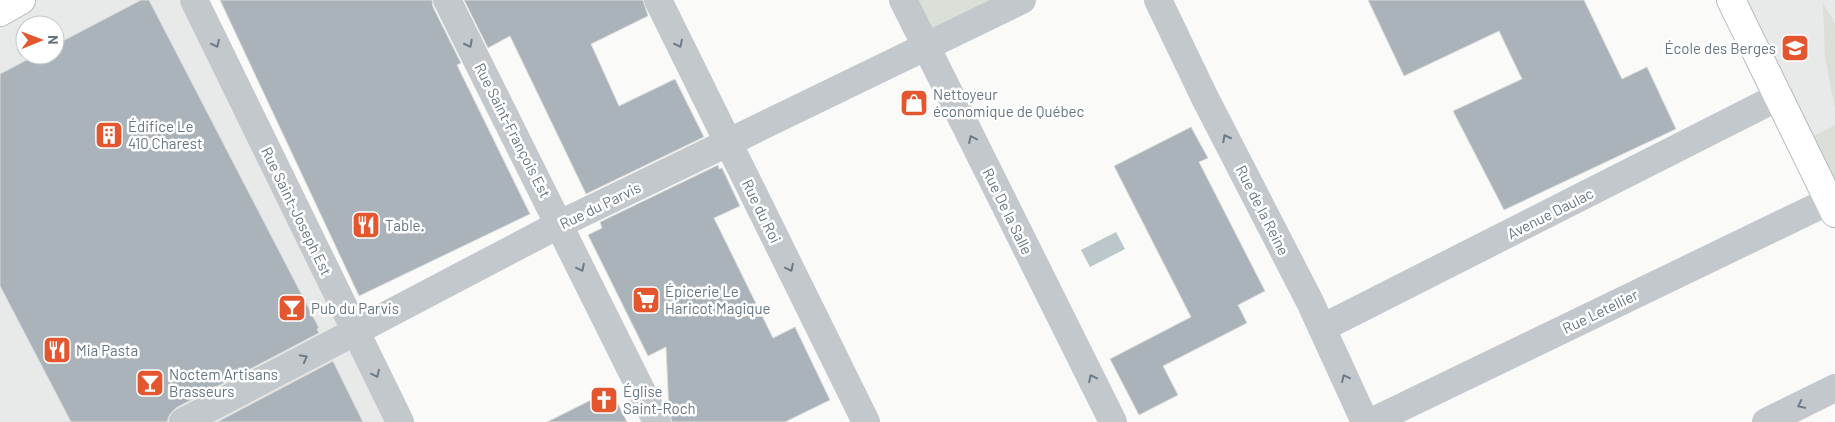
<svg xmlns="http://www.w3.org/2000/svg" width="1835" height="422" viewBox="0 0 1835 422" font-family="Barlow,sans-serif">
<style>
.built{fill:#e8e9e9;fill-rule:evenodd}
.green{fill:#dadfd7}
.water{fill:#bbc7cb}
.building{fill:#aab3b9;stroke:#dcdcda}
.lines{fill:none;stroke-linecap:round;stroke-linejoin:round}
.secondary-casing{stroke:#b3babf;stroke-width:30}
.primary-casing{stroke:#b5babe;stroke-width:30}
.street{stroke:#c3c8cc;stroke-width:28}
.secondary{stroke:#fff;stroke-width:28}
.primary{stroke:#fff;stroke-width:28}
.oneway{stroke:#6a7a87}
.labels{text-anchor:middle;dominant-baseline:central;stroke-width:5;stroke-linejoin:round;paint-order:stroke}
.poi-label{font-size:15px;fill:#657683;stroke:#fff;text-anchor:start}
.street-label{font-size:15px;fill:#657683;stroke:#fff}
</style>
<rect width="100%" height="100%" fill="#fafaf8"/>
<g class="built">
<path d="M0 0H195L403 422H0ZM25 25H55V55H25Z"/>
<path d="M1731 0H1835V125L1800 142Z"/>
</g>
<g class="green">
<path d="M903 0H1010L926 46Z"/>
<path d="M1823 3 1835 23V109L1825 57Z"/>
<path d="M1835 125V213L1800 142Z"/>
</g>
<path class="water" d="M1116 232 1125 249 1090 267 1081 250Z"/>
<g class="building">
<path d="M141 0H149L319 328 317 329 319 333 176 408 170 414 167 422H71L0 286V74L36 55H55V45Z"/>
<path d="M220 0H432L433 7 461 63 457 65 530 214 359 296Z"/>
<path d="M464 0H643L648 16 591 44 619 106 675 79 704 137 586 194 510 36 488 48Z"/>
<path d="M1368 0H1584L1622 79 1647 67 1676 129 1504 210 1453 111 1522 79 1499 31 1404 76Z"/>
<path d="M1191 127 1208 158 1199 162 1265 291 1238 305 1247 323 1163 366 1178 395 1139 415 1110 359 1191 317 1114 166Z"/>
<path d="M718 165 719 169 722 168 740 206 714 218 773 338 795 327 830 400 785 422H672L669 412 666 347 648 356 588 235 602 228 600 222Z"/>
<path d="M333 361 363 422H217Z"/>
<path d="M611 390 627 422H547Z"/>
</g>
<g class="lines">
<defs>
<path id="secondary" d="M1731 0 1835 213"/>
<path id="primary" d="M0 12 21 0"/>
</defs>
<use href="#secondary" class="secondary-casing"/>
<use href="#primary" class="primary-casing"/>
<g class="street">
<path d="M194 0 400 422"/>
<path d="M447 0 657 422"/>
<path d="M658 0 866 422"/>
<path d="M903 0 1113 422"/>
<path d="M1158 0 1205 98 1310 302 1365 422"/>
<path d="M1322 328 1778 97"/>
<path d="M183 422 560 224 1022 0"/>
<path d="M1371 422 1829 201"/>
<path d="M1766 422 1835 388"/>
</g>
<use href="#secondary" class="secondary"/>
<use href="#primary" class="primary"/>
</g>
<defs><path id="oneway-chevron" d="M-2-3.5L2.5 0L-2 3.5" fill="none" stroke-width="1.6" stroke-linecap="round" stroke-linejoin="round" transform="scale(1.25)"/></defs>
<g class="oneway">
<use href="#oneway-chevron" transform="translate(216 44) rotate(64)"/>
<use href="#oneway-chevron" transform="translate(469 44) rotate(63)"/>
<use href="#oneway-chevron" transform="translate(679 44) rotate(64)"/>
<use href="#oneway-chevron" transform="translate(1226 138) rotate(-117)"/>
<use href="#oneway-chevron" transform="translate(972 139) rotate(-116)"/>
<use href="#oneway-chevron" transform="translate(581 268) rotate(64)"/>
<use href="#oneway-chevron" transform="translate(790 268) rotate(64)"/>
<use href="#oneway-chevron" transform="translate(304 358) rotate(-28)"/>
<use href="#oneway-chevron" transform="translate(376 374) rotate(64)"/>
<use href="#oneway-chevron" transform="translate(1092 378) rotate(-116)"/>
<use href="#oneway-chevron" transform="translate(1345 378) rotate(-115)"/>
<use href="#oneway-chevron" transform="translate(1801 405) rotate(154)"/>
</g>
<defs>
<symbol id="school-square" viewBox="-11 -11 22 22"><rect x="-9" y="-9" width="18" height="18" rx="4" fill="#e4572e" stroke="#fff"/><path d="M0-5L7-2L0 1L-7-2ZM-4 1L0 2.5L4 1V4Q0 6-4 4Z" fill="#fff"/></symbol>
<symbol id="shop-square" viewBox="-11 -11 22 22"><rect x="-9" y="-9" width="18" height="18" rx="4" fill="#e4572e" stroke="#fff"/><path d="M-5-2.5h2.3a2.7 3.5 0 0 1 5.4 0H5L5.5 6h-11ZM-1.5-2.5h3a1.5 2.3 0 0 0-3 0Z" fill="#fff"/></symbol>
<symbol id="building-square" viewBox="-11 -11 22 22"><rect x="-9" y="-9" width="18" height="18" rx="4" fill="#e4572e" stroke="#fff"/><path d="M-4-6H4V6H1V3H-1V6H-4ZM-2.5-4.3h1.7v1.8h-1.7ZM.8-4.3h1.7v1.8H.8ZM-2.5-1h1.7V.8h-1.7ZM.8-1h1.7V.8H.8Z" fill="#fff"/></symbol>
<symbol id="restaurant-square" viewBox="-11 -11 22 22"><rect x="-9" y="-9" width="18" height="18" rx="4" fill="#e4572e" stroke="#fff"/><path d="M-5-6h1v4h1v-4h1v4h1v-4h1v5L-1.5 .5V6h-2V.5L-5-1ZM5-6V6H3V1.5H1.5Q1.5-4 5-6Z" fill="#fff"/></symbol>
<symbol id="supermarket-square" viewBox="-11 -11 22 22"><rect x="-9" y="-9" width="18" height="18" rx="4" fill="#e4572e" stroke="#fff"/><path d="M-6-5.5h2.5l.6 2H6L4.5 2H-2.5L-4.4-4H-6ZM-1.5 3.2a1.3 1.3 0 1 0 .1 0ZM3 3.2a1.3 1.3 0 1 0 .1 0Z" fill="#fff"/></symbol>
<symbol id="bar-square" viewBox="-11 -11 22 22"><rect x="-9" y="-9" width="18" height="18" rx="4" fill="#e4572e" stroke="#fff"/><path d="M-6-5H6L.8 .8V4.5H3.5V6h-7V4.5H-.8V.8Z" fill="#fff"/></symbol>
<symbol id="church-square" viewBox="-11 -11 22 22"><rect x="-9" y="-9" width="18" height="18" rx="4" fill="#e4572e" stroke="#fff"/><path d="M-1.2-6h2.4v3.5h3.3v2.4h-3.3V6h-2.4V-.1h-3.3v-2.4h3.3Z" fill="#fff"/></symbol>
</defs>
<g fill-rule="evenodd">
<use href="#school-square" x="1779" y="32" width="32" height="32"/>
<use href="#shop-square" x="898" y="87" width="32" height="32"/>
<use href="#building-square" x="93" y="119" width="32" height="32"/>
<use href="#restaurant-square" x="350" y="209" width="32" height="32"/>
<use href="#supermarket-square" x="630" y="284" width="32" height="32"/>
<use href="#bar-square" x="276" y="292" width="32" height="32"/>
<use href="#restaurant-square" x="41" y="334" width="32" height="32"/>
<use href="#bar-square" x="134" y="367" width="32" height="32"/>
<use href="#church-square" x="588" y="384" width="32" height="32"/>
</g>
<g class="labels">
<g class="poi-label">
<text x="1776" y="48" text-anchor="end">École des Berges</text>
<text x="933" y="94">Nettoyeur<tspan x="933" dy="17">économique de Québec</tspan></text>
<text x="128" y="126">Édifice Le<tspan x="128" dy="17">410 Charest</tspan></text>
<text x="385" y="225">Table.</text>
<text x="665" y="291">Épicerie Le<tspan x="665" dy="17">Haricot Magique</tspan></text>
<text x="311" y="308">Pub du Parvis</text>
<text x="76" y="350">Mia Pasta</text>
<text x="169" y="374">Noctem Artisans<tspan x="169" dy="17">Brasseurs</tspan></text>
<text x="623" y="391">Église<tspan x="623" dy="17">Saint-Roch</tspan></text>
</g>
<g class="street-label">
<text transform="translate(513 130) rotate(63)">Rue Saint-François Est</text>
<text transform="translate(600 205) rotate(-26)">Rue du Parvis</text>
<text transform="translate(1263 210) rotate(63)">Rue de la Reine</text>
<text transform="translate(297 211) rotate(64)">Rue Saint-Joseph Est</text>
<text transform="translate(762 211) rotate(64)">Rue du Roi</text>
<text transform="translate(1008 211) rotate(64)">Rue De la Salle</text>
<text transform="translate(1550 213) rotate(-27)">Avenue Daulac</text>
<text transform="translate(1600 311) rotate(-26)">Rue Letellier</text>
</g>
</g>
<g transform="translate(40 40) rotate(89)"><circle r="24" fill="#ffffff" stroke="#c1c8cd"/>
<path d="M0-4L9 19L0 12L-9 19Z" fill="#e4572e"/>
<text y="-8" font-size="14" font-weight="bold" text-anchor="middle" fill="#657683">N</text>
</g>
</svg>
